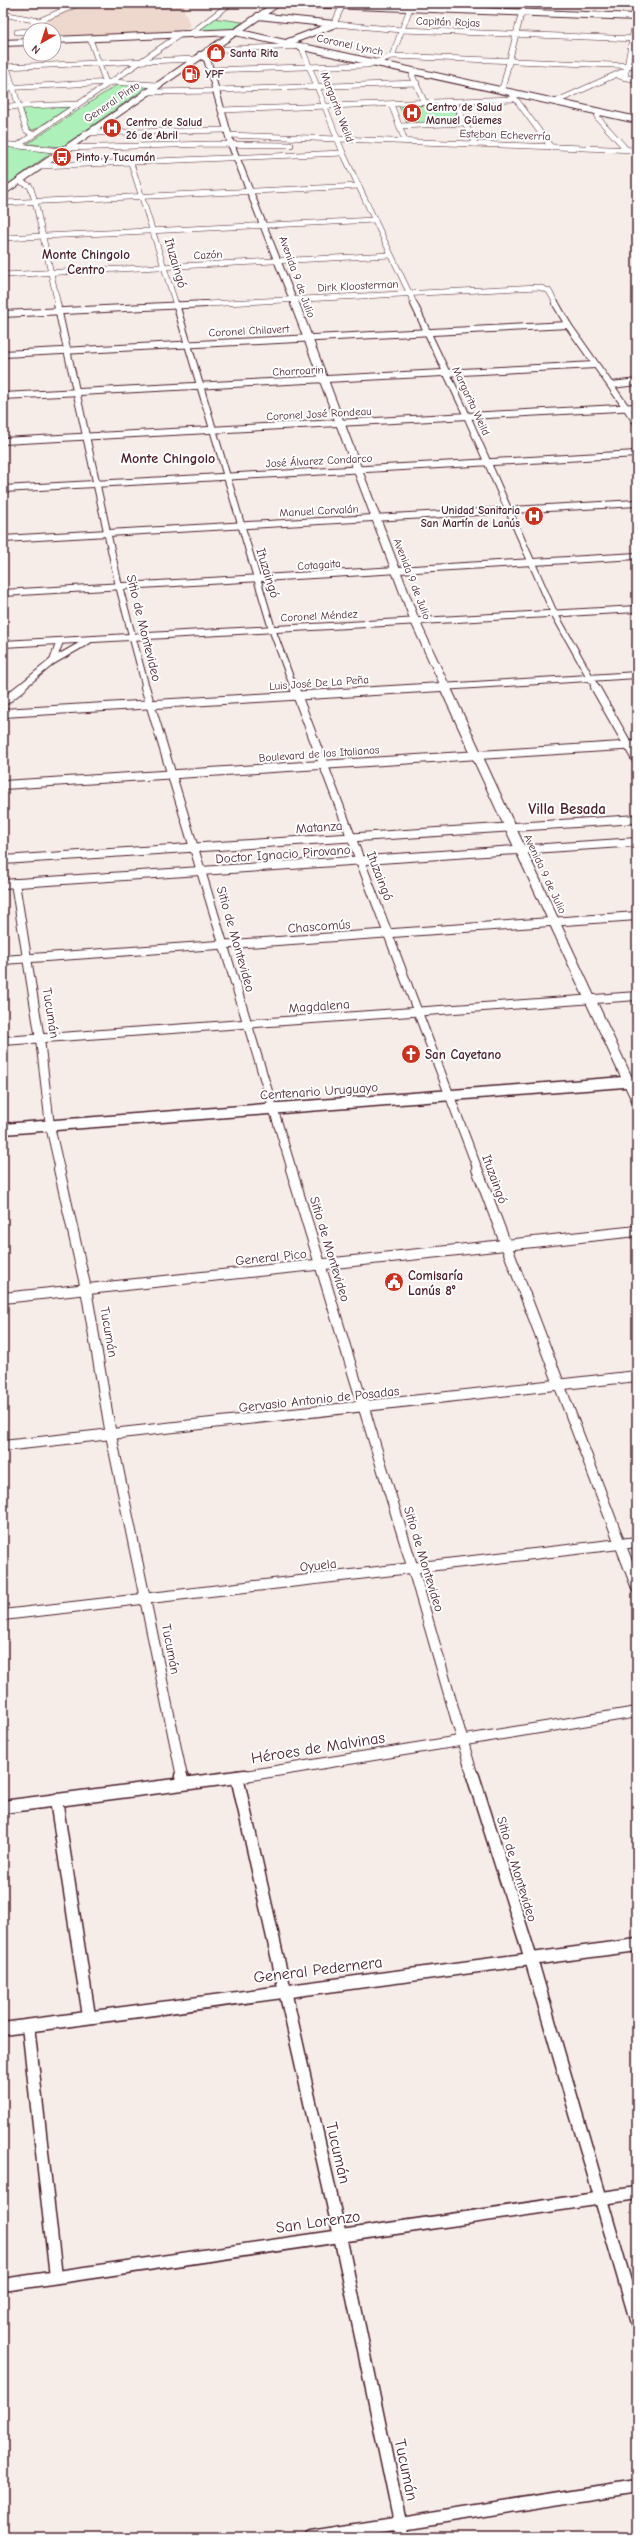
<svg xmlns="http://www.w3.org/2000/svg" width="640" height="2540" viewBox="0 0 640 2540" font-family="'Comic Neue',sans-serif">
<style>
.built{fill:#eed7cd}
.green{fill:#aef0ba;stroke:#7c8872}
.lines{fill:none;stroke-linecap:round;stroke-linejoin:round}
.minor-far4-casing{stroke:#4a1f2b;stroke-width:6}
.minor-far3-casing{stroke:#4a1f2b;stroke-width:8}
.minor-far2-casing{stroke:#4a1f2b;stroke-width:10}
.minor-far1-casing{stroke:#4a1f2b;stroke-width:12}
.minor-casing{stroke:#4a1f2b;stroke-width:15}
.tertiary-far2-casing{stroke:#4a1f2b;stroke-width:8}
.tertiary-far1-casing{stroke:#4a1f2b;stroke-width:10}
.tertiary-casing{stroke:#4a1f2b;stroke-width:12}
.secondary-far1-casing{stroke:#4a1f2b;stroke-width:8}
.secondary-casing{stroke:#4a1f2b;stroke-width:13}
.minor-far4{stroke:#fff;stroke-width:5}
.minor-far3{stroke:#fff;stroke-width:6}
.minor-far2{stroke:#fff;stroke-width:8}
.minor-far1{stroke:#fff;stroke-width:10}
.minor{stroke:#fff;stroke-width:12}
.tertiary-far2{stroke:#fff;stroke-width:6}
.tertiary-far1{stroke:#fff;stroke-width:8}
.tertiary{stroke:#fff;stroke-width:10}
.secondary-far1{stroke:#fff;stroke-width:6}
.secondary{stroke:#fff;stroke-width:10}
.labels{text-anchor:middle;dominant-baseline:central;stroke-width:4;stroke-linejoin:round;paint-order:stroke}
.far-street-label{font-size:11px;fill:#4a1f2b;stroke:#fff}
.far-poi-label{font-size:11px;font-weight:bold;fill:#4a1f2b;stroke:#fff;text-anchor:start}
.far-quarter-label{font-size:13px;font-weight:bold;fill:#4a1f2b;stroke:#fff}
.street-label{font-size:13px;fill:#4a1f2b;stroke:#fff}
.poi-label{font-size:13px;font-weight:bold;fill:#4a1f2b;stroke:#fff;text-anchor:start}
.far-district-label{font-size:14px;font-weight:bold;fill:#4a1f2b;stroke:#fff}
.quarter-label{font-size:15px;font-weight:bold;fill:#4a1f2b;stroke:#fff}
.near-street-label{font-size:16px;fill:#4a1f2b;stroke:#fff}
</style>
<rect width="100%" height="100%" fill="#f7ede8"/>
<filter id="ink" filterUnits="userSpaceOnUse"><feTurbulence type="fractalNoise" baseFrequency=".025" numOctaves="2"/><feDisplacementMap in="SourceGraphic" scale="8" xChannelSelector="R" yChannelSelector="G"/><feConvolveMatrix kernelMatrix="1 2 1 2 8 2 1 2 1" color-interpolation-filters="sRGB"/></filter>
<g filter="url(#ink)">
<path class="built" d="M88 3H182L190 26 182 32 54 37V30H51L48 20Z"/>
<g class="green">
<path d="M213 18 242 22H243L230 31 197 33 200 27Z"/>
<path d="M118 84 149 86 62 147 27 144Z"/>
<path d="M452 104 460 121 407 123 399 106Z"/>
<path d="M22 107H70L34 130 28 129Z"/>
<path d="M3 146 50 152 51 153 3 188Z"/>
</g>
<g class="lines">
<defs>
<g id="minor-far4">
<path d="M342 6 334 24 402 30 637 39"/>
<path d="M3 14 39 21 44 30"/>
<path d="M39 21 80 3"/>
<path d="M17 32 30 31"/>
<path d="M190 34 231 3"/>
<path d="M90 39 106 83"/>
<path d="M302 48 343 153 415 305"/>
<path d="M207 50 306 46"/>
<path d="M3 54 26 130 33 135"/>
<path d="M392 56 637 66"/>
<path d="M3 67 195 59"/>
<path d="M209 70 368 65 392 56 412 3"/>
<path d="M417 71 412 75 425 103"/>
<path d="M619 76 637 80"/>
<path d="M625 78 637 11"/>
<path d="M3 88 112 82 156 85"/>
<path d="M500 89 503 86 524 3"/>
<path d="M217 90 417 83"/>
<path d="M145 92 217 91"/>
<path d="M512 94 551 147"/>
<path d="M455 102 475 144"/>
<path d="M555 102 626 70"/>
<path d="M391 104 405 141"/>
<path d="M3 107 78 104"/>
<path d="M222 110 513 99"/>
<path d="M600 112 597 117 627 150"/>
<path d="M400 126 466 123"/>
<path d="M85 133 227 130"/>
<path d="M228 135 637 150"/>
<path d="M3 144 61 151"/>
<path d="M17 146 181 34"/>
<path d="M64 148 211 144 291 145"/>
<path d="M131 163 176 305"/>
<path d="M41 166 343 153"/>
<path d="M19 181 30 186 35 201 58 305"/>
<path d="M3 203 359 186"/>
<path d="M3 238 375 220"/>
<path d="M3 275 391 255"/>
<path d="M186 305 539 287 549 291 557 305"/>
</g>
<g id="minor-far3">
<path d="M57 304 119 586 146 688"/>
<path d="M176 304 272 629 294 688"/>
<path d="M414 304 467 416 554 613 596 688"/>
<path d="M556 304 568 325 637 423"/>
<path d="M3 314 206 304"/>
<path d="M3 354 568 325"/>
<path d="M612 385 637 382"/>
<path d="M3 396 595 365"/>
<path d="M3 441 637 407"/>
<path d="M3 489 637 454"/>
<path d="M3 539 637 503"/>
<path d="M3 593 637 556"/>
<path d="M60 641 53 661 88 641"/>
<path d="M3 644 637 609"/>
<path d="M20 688 53 661"/>
<path d="M424 688 637 675"/>
</g>
<g id="minor-far2">
<path d="M145 687 292 1170"/>
<path d="M294 687 478 1170"/>
<path d="M595 687 637 761"/>
<path d="M3 702 22 687"/>
<path d="M3 713 441 687"/>
<path d="M3 785 637 745"/>
<path d="M3 860 637 819"/>
<path d="M15 883 40 1039 50 1126 60 1170"/>
<path d="M3 884 637 842"/>
<path d="M3 960 637 916"/>
<path d="M3 1041 637 996"/>
</g>
<g id="minor-far1">
<path d="M59 1169 86 1289 111 1435 182 1777"/>
<path d="M291 1169 413 1569 473 1777"/>
<path d="M477 1169 637 1588"/>
<path d="M3 1298 637 1231"/>
<path d="M3 1446 637 1376"/>
<path d="M3 1615 637 1542"/>
<path d="M239 1777 637 1712"/>
</g>
<g id="minor">
<path d="M181 1776 183 1783"/>
<path d="M473 1776 531 1959 637 2323"/>
<path d="M237 1777 340 2236 403 2537"/>
<path d="M56 1800 89 2016"/>
<path d="M3 1807 245 1776"/>
<path d="M28 2026 56 2277"/>
<path d="M3 2029 637 1945"/>
<path d="M3 2285 637 2193"/>
<path d="M311 2537 637 2486"/>
</g>
<g id="tertiary-far2">
<path d="M258 16 334 24"/>
<path d="M235 32 637 120"/>
<path d="M288 42 333 25"/>
<path d="M200 55 207 59 231 144 295 305"/>
</g>
<path id="tertiary-far1" d="M295 304 415 621 446 688"/>
<path id="tertiary" d="M445 687 637 1100"/>
<g id="secondary-far1">
<path d="M278 3 637 17"/>
<path d="M54 40 234 32"/>
<path d="M3 43 30 42"/>
<path d="M3 192 278 3"/>
</g>
<path id="secondary" d="M3 1129 637 1081"/>
</defs>
<use href="#minor-far4" class="minor-far4-casing"/>
<use href="#minor-far3" class="minor-far3-casing"/>
<use href="#minor-far2" class="minor-far2-casing"/>
<use href="#minor-far1" class="minor-far1-casing"/>
<use href="#minor" class="minor-casing"/>
<use href="#tertiary-far2" class="tertiary-far2-casing"/>
<use href="#tertiary-far1" class="tertiary-far1-casing"/>
<use href="#tertiary" class="tertiary-casing"/>
<use href="#secondary-far1" class="secondary-far1-casing"/>
<use href="#secondary" class="secondary-casing"/>
<use href="#minor-far4" class="minor-far4"/>
<use href="#minor-far3" class="minor-far3"/>
<use href="#minor-far2" class="minor-far2"/>
<use href="#minor-far1" class="minor-far1"/>
<use href="#minor" class="minor"/>
<use href="#tertiary-far2" class="tertiary-far2"/>
<use href="#tertiary-far1" class="tertiary-far1"/>
<use href="#tertiary" class="tertiary"/>
<use href="#secondary-far1" class="secondary-far1"/>
<use href="#secondary" class="secondary"/>
</g>
</g>
<defs>
<symbol id="shop-disc" viewBox="-11 -11 22 22"><circle r="9.5" fill="#c8321e" stroke="#fff"/><path d="M-5-2.5h2.3a2.7 3.5 0 0 1 5.4 0H5L5.5 6h-11ZM-1.5-2.5h3a1.5 2.3 0 0 0-3 0Z" fill="#fff"/></symbol>
<symbol id="fuel-disc" viewBox="-11 -11 22 22"><circle r="9.5" fill="#c8321e" stroke="#fff"/><path d="M-5.5-6h7V0h2V4h1.3V-2.5L3-4.5l.8-.8L6-3V5H2.5V1h-1V6h-7ZM-4.2-4.7v3.2H.2V-4.7Z" fill="#fff"/></symbol>
<symbol id="hospital-disc" viewBox="-11 -11 22 22"><circle r="9.5" fill="#c8321e" stroke="#fff"/><path d="M-5-5h3v3.5h4V-5h3V5h-3V1.5h-4V5h-3Z" fill="#fff"/></symbol>
<symbol id="bus-disc" viewBox="-11 -11 22 22"><circle r="9.5" fill="#c8321e" stroke="#fff"/><path d="M-5-6H5V4H4V6H2V4H-2V6H-4V4H-5ZM-3.5-4V0h7V-4ZM-3.5 1.2v1.5H-2V1.2ZM2 1.2v1.5H3.5V1.2Z" fill="#fff"/></symbol>
<symbol id="church-disc" viewBox="-11 -11 22 22"><circle r="9.5" fill="#c8321e" stroke="#fff"/><path d="M-1.2-6h2.4v3.5h3.3v2.4h-3.3V6h-2.4V-.1h-3.3v-2.4h3.3Z" fill="#fff"/></symbol>
<symbol id="civic-disc" viewBox="-11 -11 22 22"><circle r="9.5" fill="#c8321e" stroke="#fff"/><path d="M-.6-6.5H3V-4.5H.6V-3L4-1V1h2V6H-6V1h2V-1L-.6-3ZM-1.2 2.5V6h2.4V2.5Z" fill="#fff"/></symbol>
</defs>
<g fill-rule="evenodd">
<use href="#shop-disc" x="205" y="42" width="22" height="22"/>
<use href="#fuel-disc" x="180" y="63" width="22" height="22"/>
<use href="#hospital-disc" x="401" y="102" width="22" height="22"/>
<use href="#hospital-disc" x="101" y="117" width="22" height="22"/>
<use href="#bus-disc" x="51" y="146" width="22" height="22"/>
<use href="#hospital-disc" x="523" y="505" width="22" height="22"/>
<use href="#church-disc" x="400" y="1043" width="22" height="22"/>
<use href="#civic-disc" x="383" y="1271" width="22" height="22"/>
</g>
<g class="labels">
<g class="far-street-label">
<text transform="translate(448 22) rotate(2)">Capitán Rojas</text>
<text transform="translate(350 45) rotate(12)">Coronel Lynch</text>
<text transform="translate(112 102) rotate(-34)">General Pinto</text>
<text transform="translate(337 107) rotate(69)">Margarita Weild</text>
<text transform="translate(505 135) rotate(2)">Esteban Echeverría</text>
<text transform="translate(208 255) rotate(-3)">Cazón</text>
<text transform="translate(297 277) rotate(70)">Avenida 9 de Julio</text>
<text transform="translate(358 286) rotate(-3)">Dirk Kloosterman</text>
<text transform="translate(249 331) rotate(-3)">Coronel Chilavert</text>
<text transform="translate(298 371) rotate(-3)">Chorroarin</text>
<text transform="translate(471 401) rotate(65)">Margarita Weild</text>
<text transform="translate(319 414) rotate(-3)">Coronel José Rondeau</text>
<text transform="translate(319 461) rotate(-3)">José Álvarez Condarco</text>
<text transform="translate(319 511) rotate(-3)">Manuel Corvalán</text>
<text transform="translate(319 565) rotate(-4)">Cotagaita</text>
<text transform="translate(412 579) rotate(69)">Avenida 9 de Julio</text>
<text transform="translate(319 616) rotate(-3)">Coronel Méndez</text>
<text transform="translate(319 683) rotate(-4)">Luis José De La Peña</text>
<text transform="translate(319 754) rotate(-4)">Boulevard de los Italianos</text>
<text transform="translate(545 874) rotate(65)">Avenida 9 de Julio</text>
</g>
<g class="far-poi-label">
<text x="230" y="53">Santa Rita</text>
<text x="205" y="74">YPF</text>
<text x="426" y="107">Centro de Salud<tspan x="426" dy="13">Manuel Güemes</tspan></text>
<text x="126" y="122">Centro de Salud<tspan x="126" dy="13">26 de Abril</tspan></text>
<text x="76" y="157">Pinto y Tucumán</text>
<text x="520" y="510" text-anchor="end">Unidad Sanitaria<tspan x="520" dy="13">San Martín de Lanús</tspan></text>
</g>
<g class="far-quarter-label">
<text x="86" y="254">Monte Chingolo<tspan x="86" dy="15">Centro</tspan></text>
</g>
<g class="street-label">
<text transform="translate(176 263) rotate(74)">Ituzaingó</text>
<text transform="translate(268 573) rotate(73)">Ituzaingó</text>
<text transform="translate(144 628) rotate(76)">Sitio de Montevideo</text>
<text transform="translate(319 827) rotate(-4)">Matanza</text>
<text transform="translate(283 854) rotate(-4)">Doctor Ignacio Pirovano</text>
<text transform="translate(380 876) rotate(69)">Ituzaingó</text>
<text transform="translate(319 926) rotate(-4)">Chascomús</text>
<text transform="translate(236 939) rotate(74)">Sitio de Montevideo</text>
<text transform="translate(319 1006) rotate(-4)">Magdalena</text>
<text transform="translate(51 1013) rotate(81)">Tucumán</text>
<text transform="translate(319 1091) rotate(-4)">Centenario Uruguayo</text>
<text transform="translate(495 1179) rotate(70)">Ituzaingó</text>
<text transform="translate(330 1249) rotate(73)">Sitio de Montevideo</text>
<text transform="translate(271 1257) rotate(-6)">General Pico</text>
<text transform="translate(109 1332) rotate(80)">Tucumán</text>
<text transform="translate(319 1399) rotate(-6)">Gervasio Antonio de Posadas</text>
<text transform="translate(424 1559) rotate(73)">Sitio de Montevideo</text>
<text transform="translate(318 1565) rotate(-6)">Oyuela</text>
<text transform="translate(171 1649) rotate(79)">Tucumán</text>
<text transform="translate(517 1869) rotate(73)">Sitio de Montevideo</text>
</g>
<g class="poi-label">
<text x="425" y="1054">San Cayetano</text>
<text x="408" y="1275">Comisaría<tspan x="408" dy="15">Lanús 8°</tspan></text>
</g>
<g class="far-district-label">
<text x="168" y="458">Monte Chingolo</text>
</g>
<g class="quarter-label">
<text x="567" y="809">Villa Besada</text>
</g>
<g class="near-street-label">
<text transform="translate(318 1748) rotate(-9)">Héroes de Malvinas</text>
<text transform="translate(318 1970) rotate(-7)">General Pedernera</text>
<text transform="translate(338 2153) rotate(77)">Tucumán</text>
<text transform="translate(318 2222) rotate(-8)">San Lorenzo</text>
<text transform="translate(406 2470) rotate(78)">Tucumán</text>
</g>
</g>
<rect width="640" height="2540" fill="none" stroke="#fff" stroke-width="16"/>
<rect x="8" y="8" width="624" height="2524" fill="none" stroke="#4a1f2b" stroke-width="1.5" filter="url(#ink)"/>
<g transform="translate(42 42) rotate(219)"><circle r="19" fill="#ffffff" stroke="#b7a5aa"/>
<path d="M0-3L7 15L0 10L-7 15Z" fill="#c8321e"/>
<text y="-6" font-size="11" font-weight="bold" text-anchor="middle" fill="#4a1f2b">N</text>
</g>
</svg>
